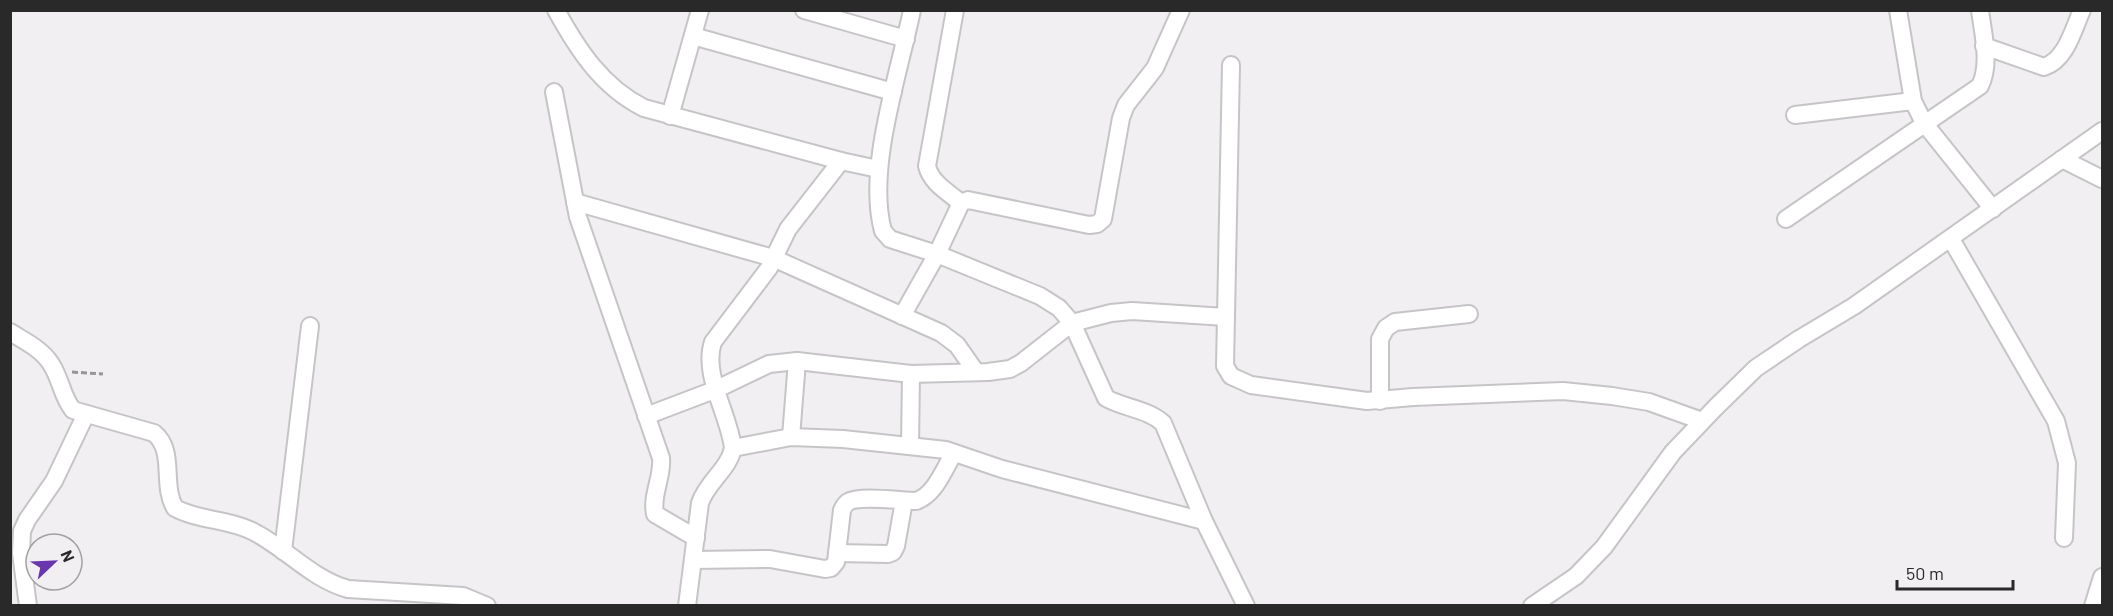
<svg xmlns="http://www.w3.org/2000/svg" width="2113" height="616" viewBox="0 0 2113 616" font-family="Barlow,sans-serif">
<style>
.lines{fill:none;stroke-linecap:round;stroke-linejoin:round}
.minor-casing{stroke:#c6c4c7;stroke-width:20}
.path{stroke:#979598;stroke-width:3;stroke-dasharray:6 3;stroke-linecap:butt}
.minor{stroke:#fff;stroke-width:16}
</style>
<rect width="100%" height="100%" fill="#f2eff3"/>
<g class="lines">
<defs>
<g id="minor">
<path d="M556 10C578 50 602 87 644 108L841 161 878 169"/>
<path d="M804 10 906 39"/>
<path d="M912 10C899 74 866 169 883 231L890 239 937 254 1040 296 1059 308 1072 323 1106 398C1124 408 1147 409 1163 423L1204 521 1246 606"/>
<path d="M955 10 927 166C931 183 948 192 961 203"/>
<path d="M1898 10 1913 101 1924 123 1993 209"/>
<path d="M693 36 893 92"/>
<path d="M1984 46 2044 67C2066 60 2073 30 2082 10"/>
<path d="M1231 65 1225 366 1231 376 1251 385 1367 401 1413 397 1563 391 1612 396 1649 402 1702 421"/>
<path d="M554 92 578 217 661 458C663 477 651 495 655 514L696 538"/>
<path d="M1795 115 1913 101"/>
<path d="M670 116 700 10"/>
<path d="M2062 159 2102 179"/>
<path d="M575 202 773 258 941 333 957 345 976 372"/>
<path d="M1786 219 1980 86C1991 64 1983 34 1980 10"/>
<path d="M1951 239 2056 421 2067 463 2064 538"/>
<path d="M902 316 937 254 961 203 968 200 1089 225 1097 224 1103 219 1121 118 1126 105 1155 68 1181 10"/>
<path d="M10 332C24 341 42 349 51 364 61 379 62 397 73 410L154 433C176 451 161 485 175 508 199 521 230 519 254 532 287 549 312 579 348 589L463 596 487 606"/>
<path d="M1380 401V339L1386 328 1395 322 1469 314"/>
<path d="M646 416 717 389 769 364 797 361 911 374 988 372 1010 369 1021 363 1072 323 1111 313 1132 311 1226 317"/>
<path d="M791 437 797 361"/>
<path d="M910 446 911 374"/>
<path d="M733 448 791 437 843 439 946 450 1002 469 1204 521"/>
<path d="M283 551 310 326"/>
<path d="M837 553 888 554 893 552 896 546 904 501"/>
<path d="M693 560 770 559 825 569 831 568 836 562 842 510C844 506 845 504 848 502 859 495 902 501 916 501 935 495 944 469 954 453"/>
<path d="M28 606 21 553 22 531 27 520 54 481 86 414"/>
<path d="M687 606 700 503C707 482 729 469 733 448 729 414 702 375 713 342L769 268 788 229 841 161"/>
<path d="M1532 606 1576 576 1604 547 1673 452 1716 407 1756 368 1799 339 1854 306 2102 131"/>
<path d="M2093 606 2102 577"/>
</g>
</defs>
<use href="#minor" class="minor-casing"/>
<path class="path" d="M72 372 103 374"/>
<use href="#minor" class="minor"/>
</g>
<rect width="2113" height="616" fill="none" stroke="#2a292a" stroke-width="24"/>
<g transform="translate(54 562) rotate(67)"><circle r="28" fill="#f2eff3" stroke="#a2a0a3" stroke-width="1.5"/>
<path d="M0-4.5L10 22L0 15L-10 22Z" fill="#6a36ad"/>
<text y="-9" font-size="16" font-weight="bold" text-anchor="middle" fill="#2a292a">N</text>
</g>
<path d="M1897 580v9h116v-9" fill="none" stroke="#2a292a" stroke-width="3"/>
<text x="1906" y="580" font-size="18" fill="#2a292a" stroke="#f2eff3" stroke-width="4.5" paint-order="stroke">50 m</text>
</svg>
